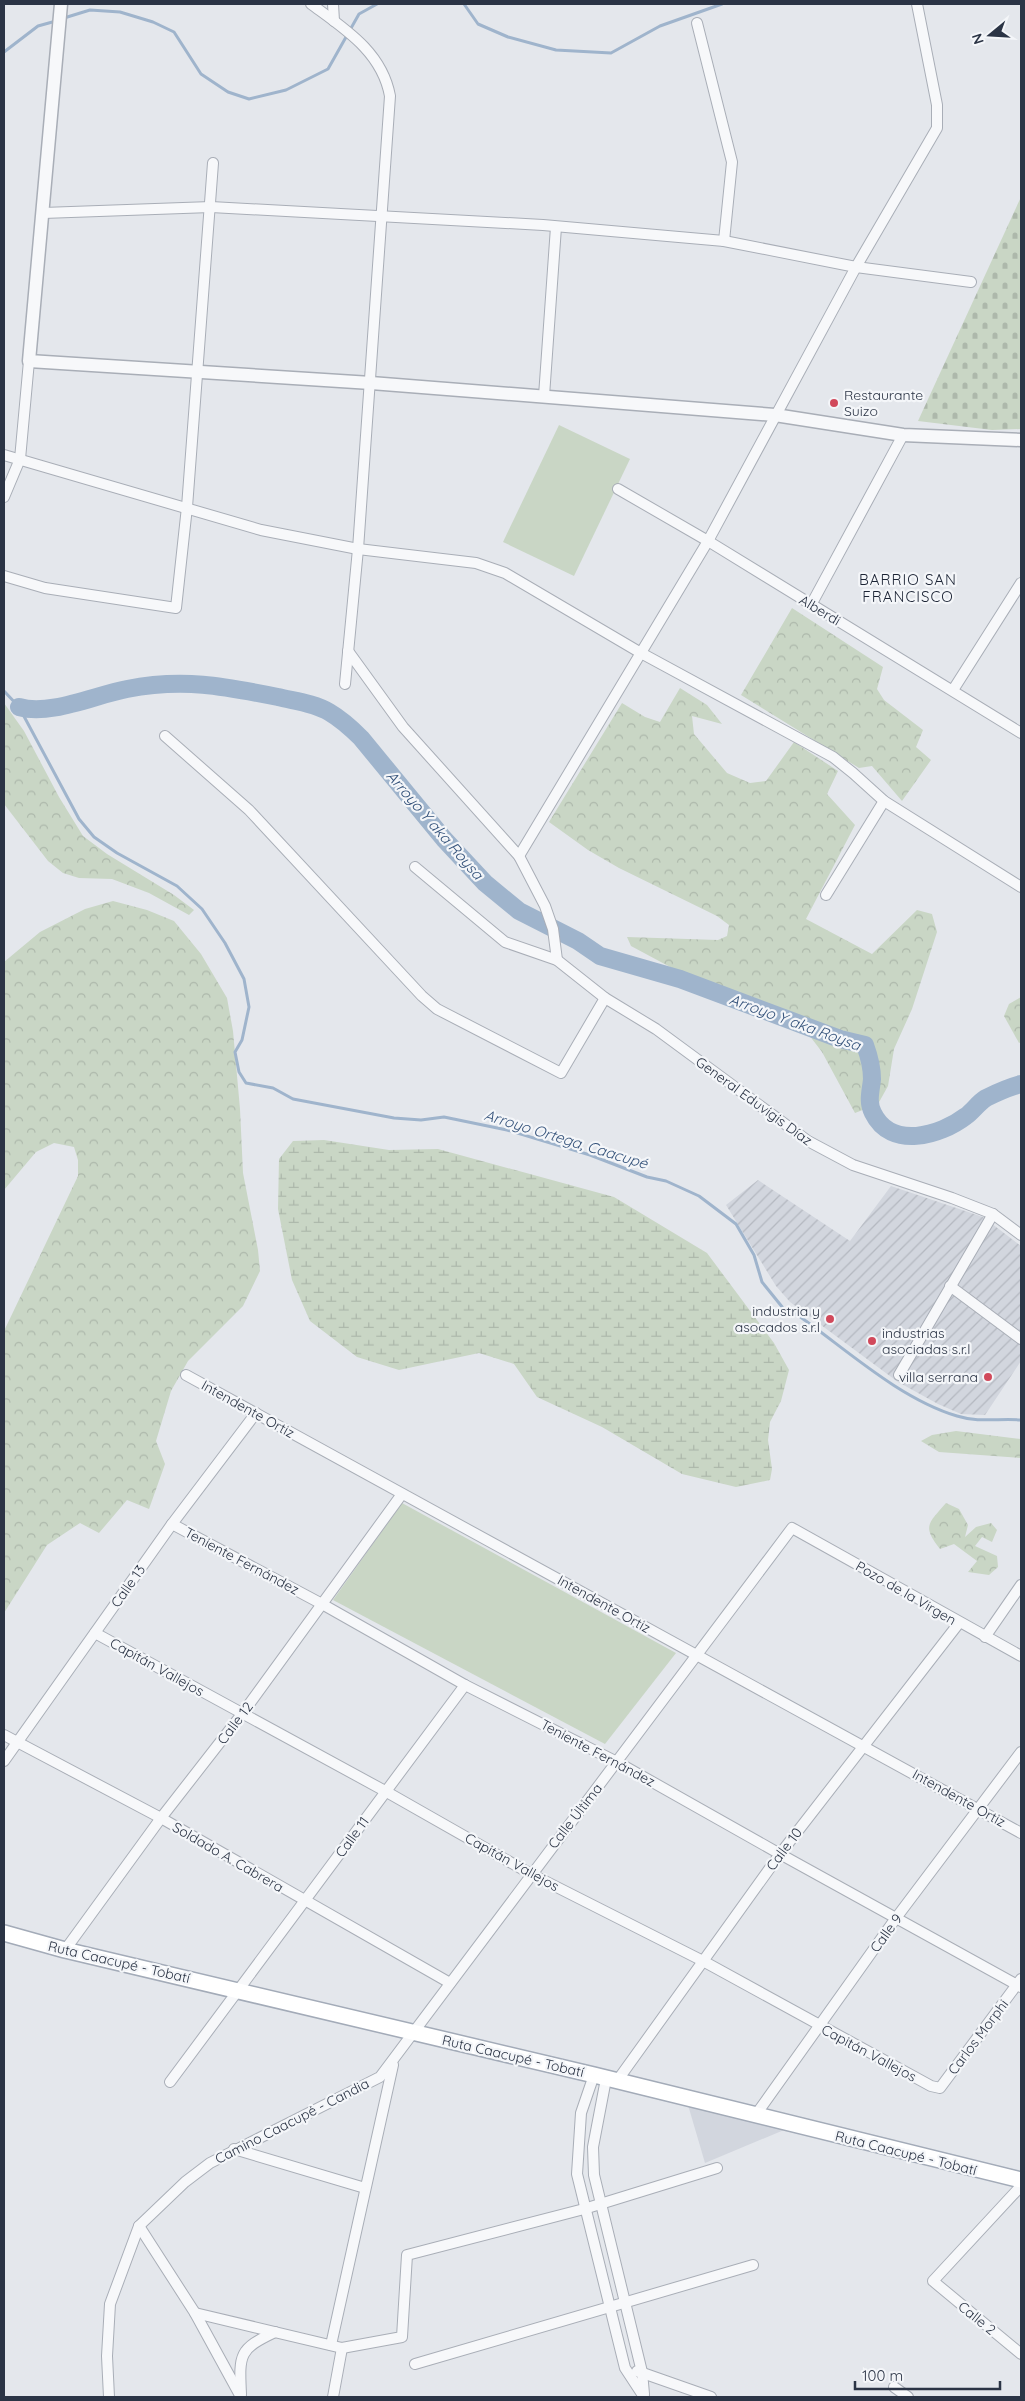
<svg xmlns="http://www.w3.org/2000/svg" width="1025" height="2401" viewBox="0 0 1025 2401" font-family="Quicksand,sans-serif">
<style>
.built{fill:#d2d6de}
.industrial{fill:url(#industrial-furrows)}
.green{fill:#c9d6c5}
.forest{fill:url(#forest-crowns)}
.wetland{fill:url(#wetland-marsh)}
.cemetery{fill:url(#cemetery-stones)}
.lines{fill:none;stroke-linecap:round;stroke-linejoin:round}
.stream{stroke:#9fb4cc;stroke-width:3}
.river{stroke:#9fb4cc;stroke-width:18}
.minor-casing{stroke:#a9aeb7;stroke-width:12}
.tertiary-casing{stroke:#a9aeb7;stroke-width:15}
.primary-casing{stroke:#a3abb8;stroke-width:18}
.minor{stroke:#f7f8fa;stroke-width:10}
.tertiary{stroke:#f7f8fa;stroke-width:12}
.primary{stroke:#fff;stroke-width:15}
.poi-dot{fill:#d1495b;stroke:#f4f6f9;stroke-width:2}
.labels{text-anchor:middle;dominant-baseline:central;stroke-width:4.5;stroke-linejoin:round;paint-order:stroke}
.poi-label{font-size:14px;fill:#2b3445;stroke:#f4f6f9;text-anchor:start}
.street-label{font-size:14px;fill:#2b3445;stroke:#f4f6f9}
.neighbourhood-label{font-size:15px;letter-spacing:1px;fill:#1d2536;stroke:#f4f6f9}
.water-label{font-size:15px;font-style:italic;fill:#34527a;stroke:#f4f6f9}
</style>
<defs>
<pattern id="industrial-furrows" width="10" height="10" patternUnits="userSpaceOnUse" patternTransform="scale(1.25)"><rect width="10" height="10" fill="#d2d6de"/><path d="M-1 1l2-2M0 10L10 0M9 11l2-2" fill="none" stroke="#b4b8c0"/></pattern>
<pattern id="forest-crowns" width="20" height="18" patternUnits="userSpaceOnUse" patternTransform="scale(1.25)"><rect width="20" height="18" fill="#c9d6c5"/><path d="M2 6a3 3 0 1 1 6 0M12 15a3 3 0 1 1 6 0" fill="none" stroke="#adb8ab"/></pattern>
<pattern id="wetland-marsh" width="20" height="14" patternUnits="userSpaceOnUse" patternTransform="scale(1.25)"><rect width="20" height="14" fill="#c9d6c5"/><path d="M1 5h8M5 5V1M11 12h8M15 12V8" fill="none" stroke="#adb8ab"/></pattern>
<pattern id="cemetery-stones" width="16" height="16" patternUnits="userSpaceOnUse" patternTransform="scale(1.25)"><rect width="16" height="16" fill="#c9d6c5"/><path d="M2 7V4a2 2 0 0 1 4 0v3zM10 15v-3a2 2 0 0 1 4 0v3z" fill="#adb8ab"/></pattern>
</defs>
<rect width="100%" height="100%" fill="#e4e7ec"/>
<path class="built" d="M688 2105 784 2130 705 2163Z"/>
<path class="industrial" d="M758 1180 850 1241 891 1186 983 1217 1021 1246V1361L985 1415 961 1414 938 1404 898 1382 790 1302 776 1286 726 1205Z"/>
<g class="green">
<path d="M559 425 630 459 574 576 503 542Z"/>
<path d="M402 1503 676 1653 605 1744 333 1600Z"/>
</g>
<g class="forest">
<path d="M792 608 883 667 877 689 884 700 923 730 916 747 931 760 902 801 872 766 859 768 741 695Z"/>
<path d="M680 688 707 705 722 724 692 716 694 734 727 773 750 783 766 781 794 742 838 771 827 794 855 825 806 919 872 954 917 910 932 914 937 932 912 1009 894 1049 888 1086 878 1104 855 1113 822 1052 809 1035 781 1014 700 983 631 946 627 937 718 940 727 936 729 925 717 916 619 868 588 850 549 822 622 703 645 717 660 722Z"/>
<path d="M4 703 24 731 59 797 83 836 107 854 174 895 194 910 189 915 149 893 112 879 79 878 63 873 48 861 4 804Z"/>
<path d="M113 901 147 910 174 921 201 954 227 998 233 1031 240 1109 243 1173 258 1250 260 1271 243 1306 188 1361 171 1391 156 1441 165 1464 149 1509 127 1500 99 1533 80 1523 47 1545 4 1613V1331L78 1176V1160L74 1147 54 1143 36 1152 4 1190V962L40 932 85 909Z"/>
<path d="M1021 997V1042L1019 1043 1004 1016 1009 1004Z"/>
<path d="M956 1431 1021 1439V1458L939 1452 921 1441 932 1435Z"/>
<path d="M946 1503 959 1509 968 1525 965 1537 976 1527 991 1523 997 1530 992 1542 982 1537 975 1546 997 1556 998 1567 989 1575 968 1572 977 1561 954 1544 940 1549C922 1526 928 1524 946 1503Z"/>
</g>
<path class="wetland" d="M324 1140 389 1150 438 1149 614 1197 707 1253 774 1343 789 1370 781 1401 770 1422 768 1440 772 1469 770 1480 736 1487 682 1474 602 1427 537 1397 514 1364 479 1353 399 1370 357 1357 310 1321 292 1280 278 1209 279 1159 293 1141Z"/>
<path class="cemetery" d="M1021 197V429L992 430 918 421Z"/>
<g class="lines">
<g class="stream">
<path d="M464 4 478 24 508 37 556 50 611 53 660 26 722 4"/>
<path d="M64 18 90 10 120 12 153 22 174 32 201 74 228 92 249 99 286 90 328 69 359 14 377 4"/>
<path d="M4 52 38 26 56 21"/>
<path d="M4 691 19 707 79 819 94 837 117 853 177 886 202 909 225 943 244 979 249 1007 242 1040 235 1052 239 1072 246 1083 273 1088 293 1099 394 1118 421 1120 444 1117 507 1130 590 1155 647 1177 666 1181 699 1196 736 1224 754 1255 762 1282 783 1308 799 1316C847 1350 900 1399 957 1416 979 1423 1000 1418 1021 1420"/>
</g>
<path class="river" d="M19 707C50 716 95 695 127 689 183 678 223 686 278 697 294 701 314 703 329 712 341 719 351 728 361 738L444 839 485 883 519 911 578 941 600 956 680 979 840 1039 865 1045C869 1056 872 1067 872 1079 871 1091 867 1101 873 1113 891 1150 940 1136 966 1116 973 1111 978 1103 986 1098 996 1093 1010 1087 1021 1084"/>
<defs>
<g id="minor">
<path d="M311 4C345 29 382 52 390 96L358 549 345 684"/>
<path d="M333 4 334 21"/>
<path d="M697 23 732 162 724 241"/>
<path d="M43 213 211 207 543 225 724 241 856 267 971 282"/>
<path d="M544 396 556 227"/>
<path d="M4 455 261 530 358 549 476 563 505 573 641 653 833 757 853 773 884 801 1021 887"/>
<path d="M618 489 708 541 1021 733"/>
<path d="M4 497 20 459 29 361"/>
<path d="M4 576 45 588 176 608 187 507 213 163"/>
<path d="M811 605 903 435"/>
<path d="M348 651 403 727 519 856 545 906 553 929 557 960"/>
<path d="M953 690 1021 583"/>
<path d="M165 736 249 810 422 996 437 1009 561 1073 605 998"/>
<path d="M519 856 708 541 856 267 937 128V105L917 4"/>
<path d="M415 867 505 942 557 960 605 998 656 1029 808 1141 853 1165 952 1198 993 1214 1021 1235"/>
<path d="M826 895 884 801"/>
<path d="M950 1286 1021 1339"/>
<path d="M186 1375 1021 1833"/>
<path d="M899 1375 993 1214"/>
<path d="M172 1524 322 1604 465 1685 617 1762 780 1854 1021 1987"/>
<path d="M95 1633 385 1791 531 1874 703 1961 931 2086 940 2088 1021 1979"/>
<path d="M985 1637 1021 1585"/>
<path d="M4 1735 161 1818 450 1983"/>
<path d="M4 1761 172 1524 256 1413"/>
<path d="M65 1950 161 1818 242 1714 402 1494"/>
<path d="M594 2075 581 2113 577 2174 625 2368 644 2397"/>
<path d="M606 2079 593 2147 594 2175 642 2372 644 2394"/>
<path d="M617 2081 780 1854 959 1623"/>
<path d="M170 2082 465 1685"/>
<path d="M755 2116 896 1918 1021 1752"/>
<path d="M234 2149 365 2188"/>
<path d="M1021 2186 933 2281 1021 2354"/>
<path d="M139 2226 195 2313 241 2397"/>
<path d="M195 2313 342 2348 402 2337 407 2255 584 2209 717 2168"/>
<path d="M331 2345 393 2065"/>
<path d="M415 2364 753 2265"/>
<path d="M637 2371 711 2397"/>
<path d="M894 2387 908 2397"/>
<path d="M241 2394C239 2354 239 2349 275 2332"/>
<path d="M109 2397 107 2356 110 2304 139 2226 185 2182 210 2163 380 2077 792 1528 1021 1656"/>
<path d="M333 2397 342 2348"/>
</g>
<path id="tertiary" d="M61 4 29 361 371 383 775 415 903 435 1021 440"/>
<path id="primary" d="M4 1933 65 1950 594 2075 1021 2180"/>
</defs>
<use href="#minor" class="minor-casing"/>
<use href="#tertiary" class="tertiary-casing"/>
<use href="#primary" class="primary-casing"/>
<use href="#minor" class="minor"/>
<use href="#tertiary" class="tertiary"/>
<use href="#primary" class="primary"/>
</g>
<g class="poi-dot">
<circle cx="834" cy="403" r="5"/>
<circle cx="830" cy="1319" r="5"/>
<circle cx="872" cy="1341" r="5"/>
<circle cx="988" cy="1377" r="5"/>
</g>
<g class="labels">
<g class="poi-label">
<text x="844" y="395">Restaurante<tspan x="844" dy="16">Suizo</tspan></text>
<text x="820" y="1311" text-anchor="end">industria y<tspan x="820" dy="16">asocados s.r.l</tspan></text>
<text x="882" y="1333">industrias<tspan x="882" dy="16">asociadas s.r.l</tspan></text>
<text x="978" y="1377" text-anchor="end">villa serrana</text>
</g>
<g class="street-label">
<text transform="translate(820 610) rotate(31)">Alberdi</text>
<text transform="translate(754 1101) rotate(36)">General Eduvigis Díaz</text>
<text transform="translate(248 1409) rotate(29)">Intendente Ortiz</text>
<text transform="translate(242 1561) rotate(28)">Teniente Fernández</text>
<text transform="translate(128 1586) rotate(-55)">Calle 13</text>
<text transform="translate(906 1593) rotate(30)">Pozo de la Virgen</text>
<text transform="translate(604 1604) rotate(29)">Intendente Ortiz</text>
<text transform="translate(157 1667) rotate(29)">Capitán Vallejos</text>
<text transform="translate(235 1723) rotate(-53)">Calle 12</text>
<text transform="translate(598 1753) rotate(28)">Teniente Fernández</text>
<text transform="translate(959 1798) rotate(29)">Intendente Ortiz</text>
<text transform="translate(575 1816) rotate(-52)">Calle Última</text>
<text transform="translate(352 1837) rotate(-54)">Calle 11</text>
<text transform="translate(784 1849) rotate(-53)">Calle 10</text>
<text transform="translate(228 1857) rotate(30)">Soldado A. Cabrera</text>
<text transform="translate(512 1862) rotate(29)">Capitán Vallejos</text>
<text transform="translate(886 1933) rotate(-54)">Calle 9</text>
<text transform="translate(119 1962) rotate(13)">Ruta Caacupé - Tobatí</text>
<text transform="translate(978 2037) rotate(-53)">Carlos Morphi</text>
<text transform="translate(869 2053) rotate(28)">Capitán Vallejos</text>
<text transform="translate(513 2056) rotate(13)">Ruta Caacupé - Tobatí</text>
<text transform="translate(292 2121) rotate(-27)">Camino Caacupé - Candia</text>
<text transform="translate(906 2153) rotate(14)">Ruta Caacupé - Tobatí</text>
<text transform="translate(977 2318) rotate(39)">Calle 2</text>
</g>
<g class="neighbourhood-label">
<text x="908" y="579">BARRIO SAN<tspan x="908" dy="17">FRANCISCO</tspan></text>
</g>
<g class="water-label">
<text transform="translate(435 825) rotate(49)">Arroyo Y aka Roysa</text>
<text transform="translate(795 1022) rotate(20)">Arroyo Y aka Roysa</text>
<text transform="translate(566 1139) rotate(17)">Arroyo Ortega, Caacupé</text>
</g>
</g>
<rect width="1025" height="2401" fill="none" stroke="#2b3445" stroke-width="10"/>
<g transform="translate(990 35) rotate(252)" stroke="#f4f6f9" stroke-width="4" paint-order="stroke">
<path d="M0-4L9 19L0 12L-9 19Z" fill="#2b3445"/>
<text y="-8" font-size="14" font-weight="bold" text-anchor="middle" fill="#2b3445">N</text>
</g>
<path d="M855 2381v8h145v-8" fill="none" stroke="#2b3445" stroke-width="2.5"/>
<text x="862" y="2381" font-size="15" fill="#2b3445" stroke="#f4f6f9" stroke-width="4" paint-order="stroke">100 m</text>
</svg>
